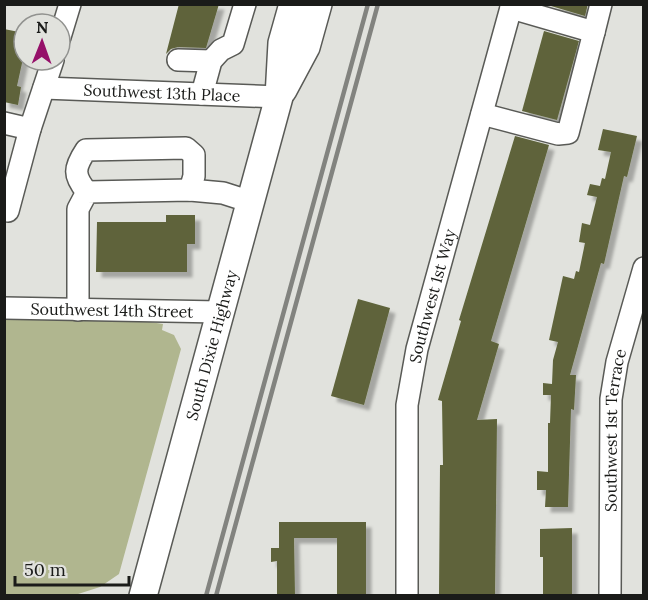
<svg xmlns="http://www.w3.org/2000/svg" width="648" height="600" viewBox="0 0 648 600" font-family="Lora,serif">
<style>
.green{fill:#b0b68f}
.building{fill:#5e643a;filter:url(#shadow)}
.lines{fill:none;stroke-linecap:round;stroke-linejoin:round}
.minor-casing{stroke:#595a56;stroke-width:24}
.major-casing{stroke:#595a56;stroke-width:30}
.minor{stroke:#fff;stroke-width:21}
.major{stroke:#fff;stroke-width:27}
.rail{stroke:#82837f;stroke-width:4.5}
.labels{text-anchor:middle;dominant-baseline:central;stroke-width:6;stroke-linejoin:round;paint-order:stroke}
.street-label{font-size:16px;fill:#1a1b19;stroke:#e1e2dd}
</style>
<defs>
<filter id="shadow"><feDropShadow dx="5.5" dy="5.5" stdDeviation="1.5" flood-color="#0004"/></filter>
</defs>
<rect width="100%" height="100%" fill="#e1e2dd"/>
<path class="green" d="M40 316 150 322 163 324 162 330 174 335 181 349 119 574 100 587 75 595H5L4 317Z"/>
<g class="building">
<path d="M179 4H219L206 48 178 47 171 49 166 54Z"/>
<path d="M551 4H588L585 16 551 6Z"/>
<path d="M4 29 24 33V54L17 86 21 87 18 105 4 102Z"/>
<path d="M544 31 579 41 557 120 522 111Z"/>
<path d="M603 129 637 136 627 177 624 176 604 264 601 263 570 375H576L574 410 571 409 568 507H545L546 490H537V471L548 472V423H550L551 395H543V383L552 384 553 360 558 342 549 340 563 276 574 279 576 271 579 272 585 243 579 242 582 223 590 225 597 197 587 195 590 184 600 186 602 178 605 179 611 152 598 150Z"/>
<path d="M515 136 549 145 491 341 499 344 477 420 497 419 495 596H439L440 465H443L442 401 438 400 461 321 459 320Z"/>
<path d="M166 215H195V244H187V272H96L97 222H166Z"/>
<path d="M358 299 390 308 364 405 331 396Z"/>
<path d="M279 522H366V596H337V538H294L295 596H277V561L271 562V548H279Z"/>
<path d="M572 528V596H543V557H540V529Z"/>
</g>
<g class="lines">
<defs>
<g id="minor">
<path d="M511 8 594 32 601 4"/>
<path d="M60 37 70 4"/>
<path d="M178 60 211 61"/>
<path id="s1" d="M44 88 279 97"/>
<path d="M202 94 211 61 221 50 233 44 245 4"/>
<path d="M482 114 558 134 568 133 594 32"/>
<path d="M4 123 30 129"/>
<path d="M87 192C73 175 74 168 86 150L186 148 194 155V176L190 190"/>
<path d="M8 211 30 129 53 60"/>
<path id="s2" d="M4 308 220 312"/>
<path d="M78 310V209L87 192 190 190 223 193 251 202"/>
<path id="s3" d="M407 596V405L417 349 512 4"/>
<path id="s4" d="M610 596 611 399 617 362 644 268"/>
</g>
<g id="major">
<path d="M283 90 306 47 318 4"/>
<path id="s5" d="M143 596 279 97 282 43 293 4"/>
</g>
</defs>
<use href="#minor" class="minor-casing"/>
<use href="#major" class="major-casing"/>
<use href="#minor" class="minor"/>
<use href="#major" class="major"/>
<g class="rail">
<path d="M206 596 368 4"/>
<path d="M216 596 378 4"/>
</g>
</g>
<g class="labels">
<g class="street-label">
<text stroke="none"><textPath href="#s1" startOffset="118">Southwest 13th Place</textPath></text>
<text stroke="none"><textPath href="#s3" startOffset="303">Southwest 1st Way</textPath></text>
<text stroke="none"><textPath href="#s2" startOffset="108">Southwest 14th Street</textPath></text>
<text stroke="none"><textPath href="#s5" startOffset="260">South Dixie Highway</textPath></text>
<text stroke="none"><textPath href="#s4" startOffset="166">Southwest 1st Terrace</textPath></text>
</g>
</g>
<rect width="648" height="600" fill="none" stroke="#1a1b19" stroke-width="12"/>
<g transform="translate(42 42) rotate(1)"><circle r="28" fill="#e1e2dd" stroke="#91928f" stroke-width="1.5"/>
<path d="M0-4.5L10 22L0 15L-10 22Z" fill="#951069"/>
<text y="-9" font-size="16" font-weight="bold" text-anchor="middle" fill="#1a1b19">N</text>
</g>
<path d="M15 576v9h114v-9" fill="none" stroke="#1a1b19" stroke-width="3"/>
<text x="24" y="576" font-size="18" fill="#1a1b19" stroke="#e1e2dd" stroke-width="4.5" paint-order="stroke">50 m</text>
</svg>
